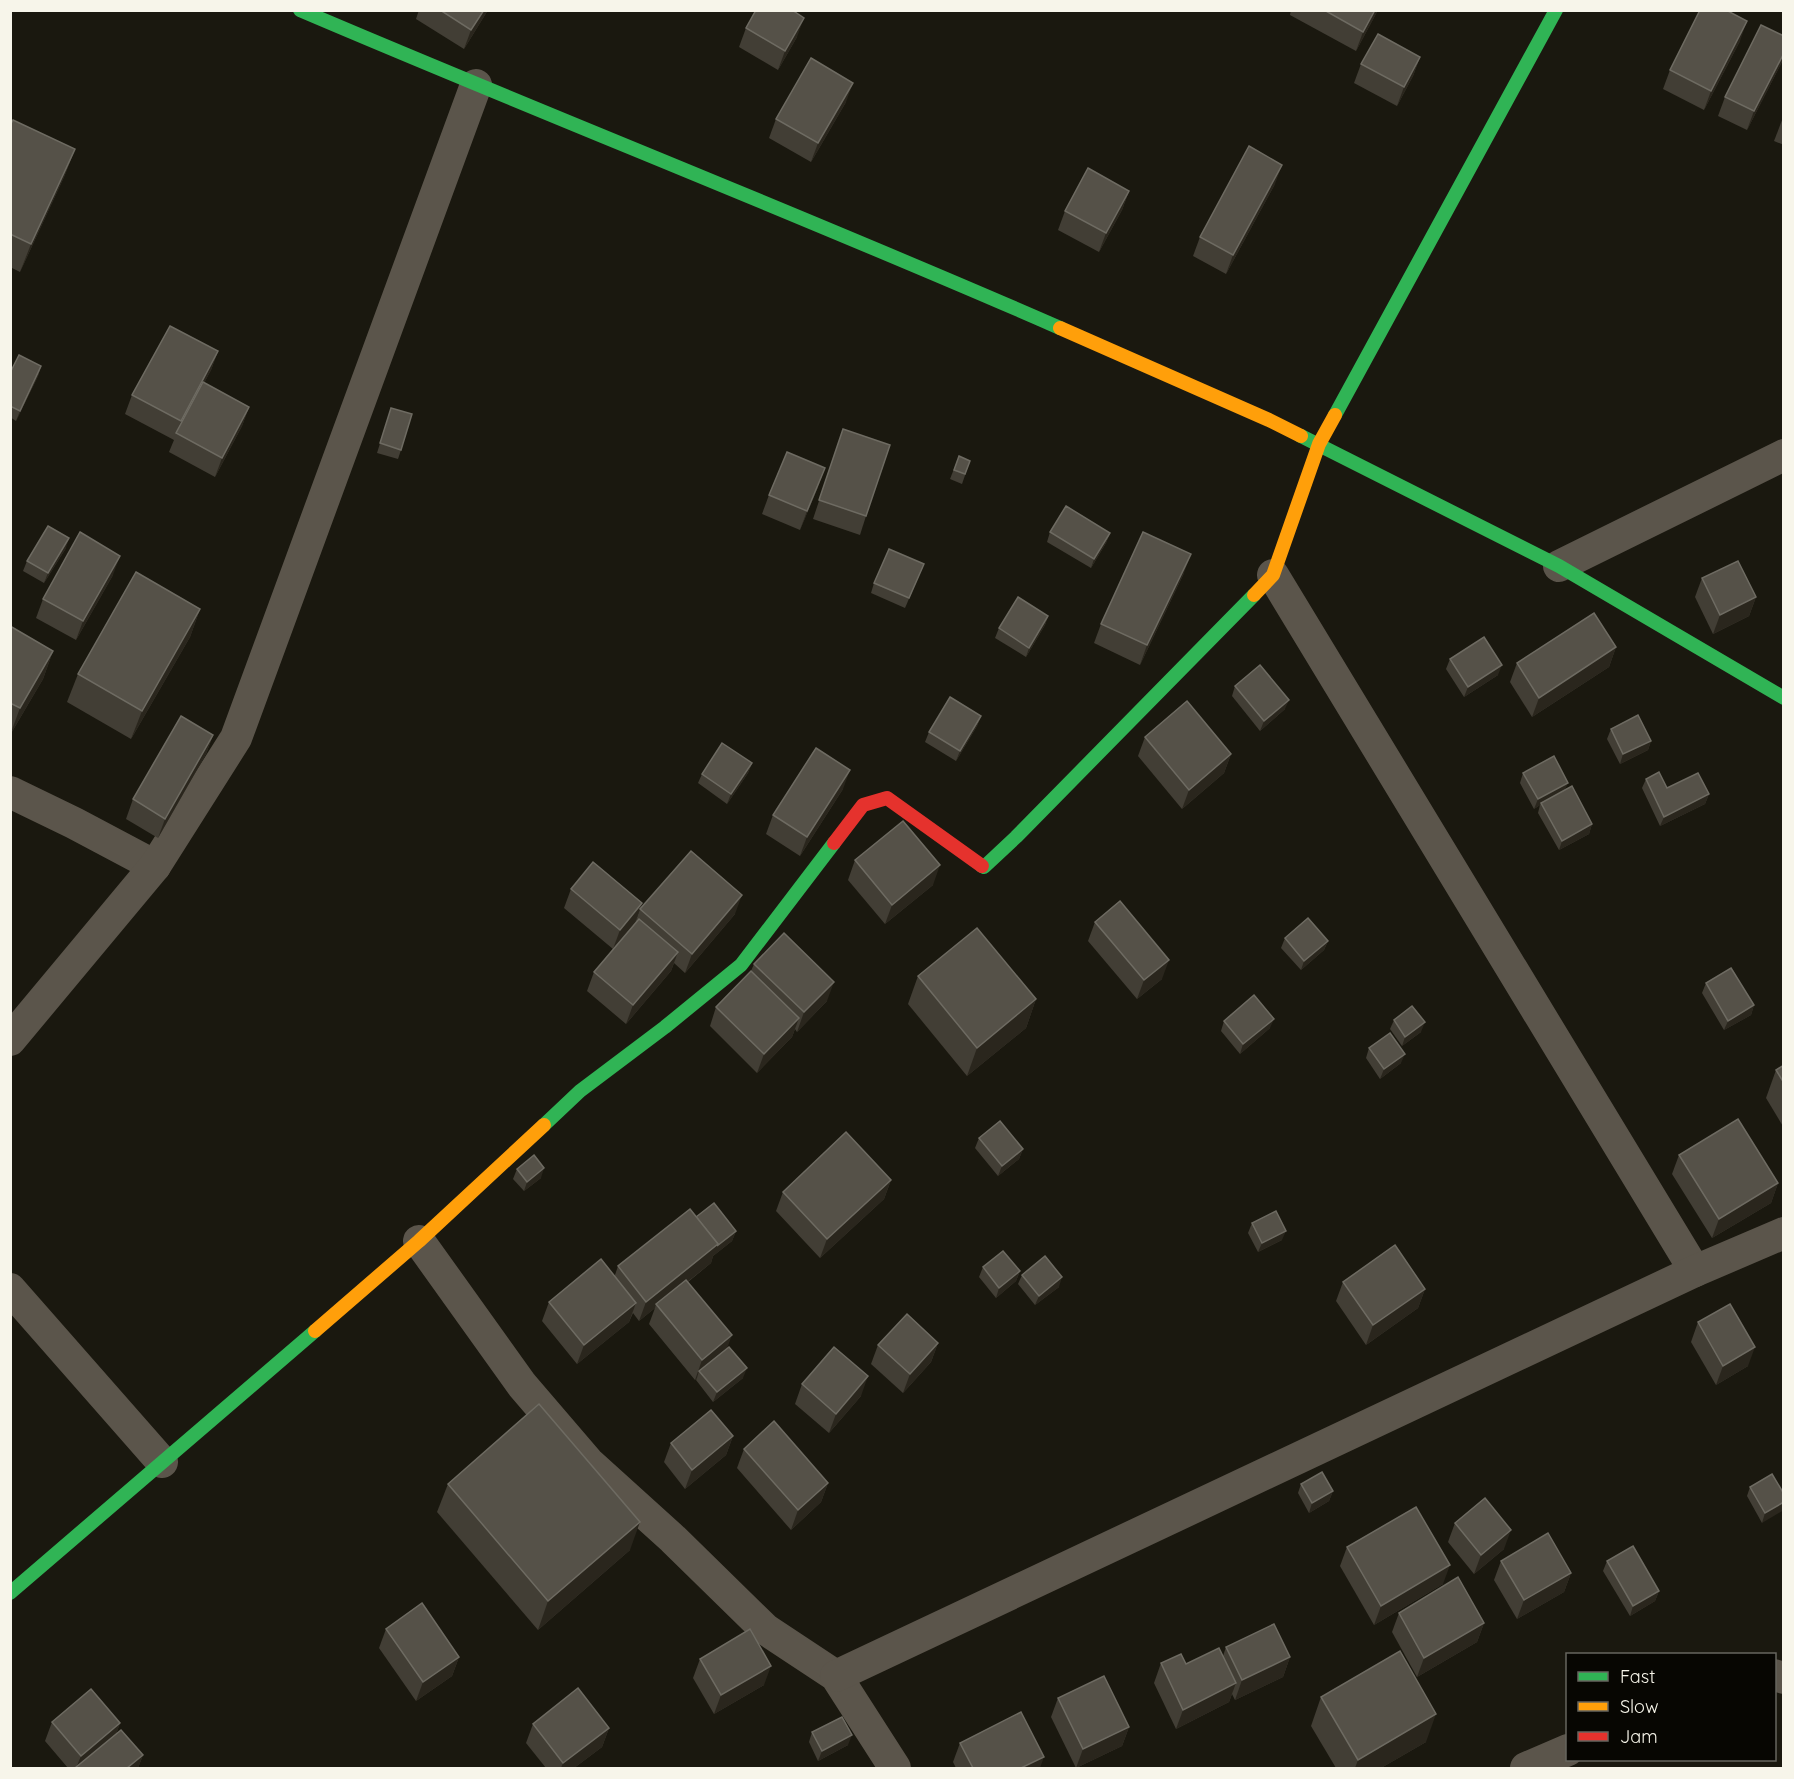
<svg xmlns="http://www.w3.org/2000/svg" width="1794" height="1779" viewBox="0 0 1794 1779" font-family="Quicksand,sans-serif">
<style>
.lines{fill:none;stroke-linecap:round;stroke-linejoin:round}
.street{stroke:#5b554b;stroke-width:32}
.fast{stroke:#30b455;stroke-width:14}
.slow{stroke:#ff9f0a;stroke-width:14}
.jam{stroke:#e5322d;stroke-width:14}
.wall{fill:#423e35}
.shaded-wall{fill:#2a261d}
.building{fill:#555148;stroke:#6e6b62;stroke-width:1.5}
</style>
<rect width="100%" height="100%" fill="#1a180f"/>
<g class="lines">
<g class="street">
<path d="M1559 566 1784 455"/>
<path d="M1273 575 1695 1271"/>
<path d="M10 792 74 823 155 866"/>
<path d="M10 1040 155 866 236 738 476 85"/>
<path d="M419 1241 522 1385 588 1462 673 1539 765 1629 836 1676 895 1768"/>
<path d="M10 1289 162 1462"/>
<path d="M1774 1675 1784 1678"/>
<path d="M836 1676 1695 1271 1784 1233"/>
<path d="M1526 1768 1568 1750"/>
</g>
<g class="fast">
<path d="M300 10C553 118 809 218 1060 328"/>
<path d="M1335 415 1556 10"/>
<path d="M1301 436 1559 566 1784 698"/>
<path d="M982 866 984 867 1016 837 1254 595"/>
<path d="M544 1125 580 1091 665 1027 741 965 834 843"/>
<path d="M10 1593 315 1331"/>
</g>
<g class="slow">
<path d="M1060 328 1269 420 1301 436"/>
<path d="M1254 595 1273 575 1319 444 1335 415"/>
<path d="M315 1331 419 1241 544 1125"/>
</g>
<path class="jam" d="M834 843 863 805 887 798 982 866"/>
</g>
<g class="wall">
<path d="M419 10H488L464 49 416 19Z"/>
<path d="M1291 10H1378L1356 51 1290 15Z"/>
<path d="M746 28 797 37 778 70 739 47Z"/>
<path d="M1784 36V58L1747 130 1718 116 1725 97Z"/>
<path d="M1740 41 1704 110 1663 89 1670 70Z"/>
<path d="M1420 57 1413 76 1397 106 1354 83 1361 64Z"/>
<path d="M846 102 811 162 769 138 776 119Z"/>
<path d="M1784 115V145L1774 141Z"/>
<path d="M10 125 75 149 64 177 20 272 10 267Z"/>
<path d="M1275 184 1226 274 1193 256 1200 237Z"/>
<path d="M1129 191 1122 210 1099 252 1058 230 1065 211Z"/>
<path d="M218 351 211 370 204 383 249 407 242 426 215 477 169 452 174 440 125 414 132 395Z"/>
<path d="M41 366 38 376 16 421 10 417V373Z"/>
<path d="M391 408 401 450 398 459 377 453Z"/>
<path d="M843 429 866 516 860 535 813 519Z"/>
<path d="M959 456 970 461 962 484 950 479Z"/>
<path d="M818 487 800 530 762 514 769 495Z"/>
<path d="M1050 532 1110 533 1106 543 1091 568 1047 542Z"/>
<path d="M66 548 44 583 23 571 27 561Z"/>
<path d="M924 564 905 608 871 593 874 583Z"/>
<path d="M1184 573 1140 665 1094 643 1101 624Z"/>
<path d="M113 575 76 640 36 618 43 599Z"/>
<path d="M1702 578 1756 597 1749 616 1713 634 1695 597Z"/>
<path d="M200 609 190 637 131 739 67 702 78 674Z"/>
<path d="M1048 616 1045 625 1026 657 995 638 999 628Z"/>
<path d="M10 626 53 651 43 679 10 735Z"/>
<path d="M1616 647 1609 667 1532 717 1510 682 1517 663Z"/>
<path d="M1450 659 1498 675 1464 697 1446 669Z"/>
<path d="M1235 686 1285 709 1260 731 1232 696Z"/>
<path d="M981 716 977 726 956 761 925 742 929 732Z"/>
<path d="M1611 729 1651 741 1648 750 1620 764 1607 739Z"/>
<path d="M213 735 206 754 158 838 126 819 133 799Z"/>
<path d="M1145 737 1231 754 1224 773 1182 809 1138 756Z"/>
<path d="M752 763 748 773 727 804 698 783 702 774Z"/>
<path d="M1523 773 1565 790 1592 824 1589 834 1559 850 1538 813 1540 805 1534 809 1520 783Z"/>
<path d="M1646 779 1667 788 1709 794 1705 804 1660 826 1642 788Z"/>
<path d="M843 789 800 856 766 834 773 815Z"/>
<path d="M855 860 933 885 885 924 848 880Z"/>
<path d="M571 889 642 903 635 923 613 949 564 908Z"/>
<path d="M640 909 735 914 685 973 674 963 671 971 626 1024 587 991 594 972 635 923Z"/>
<path d="M1095 922 1162 979 1137 999 1088 941Z"/>
<path d="M1285 938 1328 941 1324 950 1301 970 1281 948Z"/>
<path d="M754 964 827 1001 797 1032 795 1029 792 1037 757 1073 710 1026 716 1007 751 971Z"/>
<path d="M918 976 1036 999 1026 1028 967 1076 908 1004Z"/>
<path d="M1706 983 1754 1005 1751 1015 1724 1030 1702 993Z"/>
<path d="M1394 1020 1421 1032 1402 1046 1390 1029Z"/>
<path d="M1224 1021 1270 1028 1240 1054 1221 1031Z"/>
<path d="M1369 1048 1401 1063 1380 1079 1366 1058Z"/>
<path d="M1784 1065V1128L1766 1098 1776 1070Z"/>
<path d="M979 1138 1023 1149 1019 1159 998 1176 975 1148Z"/>
<path d="M1679 1155 1778 1183 1771 1203 1712 1238 1672 1174Z"/>
<path d="M517 1169 541 1178 524 1191 513 1179Z"/>
<path d="M891 1180 884 1199 820 1258 776 1211 783 1192Z"/>
<path d="M696 1217 736 1231 732 1241 713 1256 711 1263 688 1282 743 1378 713 1402 696 1380 697 1378 695 1380 649 1324 655 1308 639 1321 633 1313 629 1322 577 1364 542 1321 549 1302 615 1275 618 1266Z"/>
<path d="M1252 1223 1282 1240 1258 1252 1248 1233Z"/>
<path d="M983 1267 1020 1271 1016 1281 996 1298 979 1277Z"/>
<path d="M1022 1275 1059 1287 1035 1305 1018 1284Z"/>
<path d="M1343 1282 1425 1289 1418 1308 1366 1345 1336 1301Z"/>
<path d="M1698 1322 1748 1366 1716 1385 1691 1342Z"/>
<path d="M938 1343 931 1362 903 1393 871 1364 878 1345Z"/>
<path d="M802 1384 861 1396 829 1433 795 1404Z"/>
<path d="M733 1436 726 1455 685 1489 664 1462 671 1443Z"/>
<path d="M744 1449 828 1483 821 1502 791 1530 737 1468Z"/>
<path d="M448 1484 630 1550 538 1630 437 1512Z"/>
<path d="M1301 1484 1333 1491 1329 1501 1309 1513 1298 1493Z"/>
<path d="M1750 1487 1784 1494 1762 1523 1747 1496Z"/>
<path d="M1455 1523 1504 1549 1474 1574 1448 1542Z"/>
<path d="M1347 1547 1443 1584 1374 1625 1340 1566Z"/>
<path d="M1501 1561 1571 1573 1564 1592 1517 1619 1494 1580Z"/>
<path d="M1607 1561 1659 1591 1655 1601 1630 1616 1603 1571Z"/>
<path d="M1399 1613 1484 1623 1477 1642 1417 1677 1392 1632Z"/>
<path d="M386 1629 459 1657 452 1676 416 1701 379 1648Z"/>
<path d="M1226 1647 1290 1657 1283 1677 1235 1700 1232 1694 1229 1702 1176 1729 1154 1683 1161 1663 1186 1664 1223 1656Z"/>
<path d="M700 1659 764 1685 714 1714 693 1678Z"/>
<path d="M1321 1697 1426 1742 1381 1768H1336L1311 1726Z"/>
<path d="M1058 1698 1129 1727 1122 1746 1076 1768 1051 1717Z"/>
<path d="M52 1722 120 1723 116 1734 143 1755 138 1768H68L45 1741Z"/>
<path d="M533 1724 609 1728 602 1747 574 1768H546L526 1743Z"/>
<path d="M812 1732 848 1745 818 1761 809 1742Z"/>
<path d="M960 1743 1040 1768H956L953 1762Z"/>
</g>
<g class="shaded-wall">
<path d="M484 10H488L464 49 471 30Z"/>
<path d="M1375 10H1378L1356 51 1363 32Z"/>
<path d="M804 18 797 37 778 70 785 51Z"/>
<path d="M1747 21 1740 41 1704 110 1711 91Z"/>
<path d="M1784 53V58L1747 130 1754 111Z"/>
<path d="M1420 57 1413 76 1397 106 1404 87Z"/>
<path d="M853 83 846 102 811 162 818 143Z"/>
<path d="M75 149 64 177 20 272 31 244Z"/>
<path d="M1282 165 1275 184 1226 274 1233 255Z"/>
<path d="M1129 191 1122 210 1099 252 1106 233Z"/>
<path d="M218 351 211 370 177 434 176 433 181 421Z"/>
<path d="M41 366 38 376 16 421 20 411Z"/>
<path d="M249 407 242 426 215 477 222 458Z"/>
<path d="M825 468 818 487 800 530 807 511Z"/>
<path d="M1110 533 1106 543 1091 568 1094 559Z"/>
<path d="M69 538 66 548 44 583 48 573Z"/>
<path d="M1191 554 1184 573 1140 665 1147 645Z"/>
<path d="M120 556 113 575 76 640 83 621Z"/>
<path d="M1756 597 1749 616 1713 634 1720 615Z"/>
<path d="M200 609 190 637 131 739 142 711Z"/>
<path d="M1048 616 1045 625 1026 657 1029 648Z"/>
<path d="M1616 647 1609 667 1532 717 1539 698Z"/>
<path d="M53 651 43 679 10 735 20 708Z"/>
<path d="M1502 665 1498 675 1464 697 1468 687Z"/>
<path d="M1289 700 1285 709 1260 731 1264 721Z"/>
<path d="M981 716 977 726 956 761 960 751Z"/>
<path d="M213 735 206 754 158 838 165 819Z"/>
<path d="M1651 741 1648 750 1620 764 1623 754Z"/>
<path d="M1231 754 1224 773 1182 809 1189 790Z"/>
<path d="M752 763 748 773 727 804 731 794Z"/>
<path d="M850 770 843 789 800 856 807 837Z"/>
<path d="M1568 783 1564 792 1541 803 1540 805 1534 809 1538 799Z"/>
<path d="M1709 794 1705 804 1660 826 1664 817Z"/>
<path d="M1592 824 1589 834 1559 850 1562 841Z"/>
<path d="M940 865 933 885 885 924 892 905Z"/>
<path d="M742 895 735 914 685 973 692 954Z"/>
<path d="M642 903 635 923 613 949 620 930Z"/>
<path d="M1328 941 1324 950 1301 970 1304 961Z"/>
<path d="M678 952 671 971 626 1024 633 1005Z"/>
<path d="M1169 960 1162 979 1137 999 1144 980Z"/>
<path d="M834 982 827 1001 797 1032 804 1012Z"/>
<path d="M1036 999 1026 1028 967 1076 977 1048Z"/>
<path d="M1754 1005 1751 1015 1724 1030 1728 1021Z"/>
<path d="M799 1018 792 1037 757 1073 764 1054Z"/>
<path d="M1274 1019 1270 1028 1240 1054 1243 1044Z"/>
<path d="M1425 1022 1421 1032 1402 1046 1405 1037Z"/>
<path d="M1405 1054 1401 1063 1380 1079 1384 1069Z"/>
<path d="M1023 1149 1019 1159 998 1176 1002 1166Z"/>
<path d="M544 1168 541 1178 524 1191 527 1182Z"/>
<path d="M891 1180 884 1199 820 1258 827 1239Z"/>
<path d="M1778 1183 1771 1203 1712 1238 1719 1219Z"/>
<path d="M736 1231 732 1241 713 1256 711 1263 657 1306 656 1304 655 1308 639 1321 646 1302 718 1244Z"/>
<path d="M1286 1231 1282 1240 1258 1252 1262 1243Z"/>
<path d="M1020 1271 1016 1281 996 1298 999 1288Z"/>
<path d="M1062 1277 1059 1287 1035 1305 1039 1296Z"/>
<path d="M1425 1289 1418 1308 1366 1345 1373 1325Z"/>
<path d="M636 1303 629 1322 577 1364 584 1345Z"/>
<path d="M732 1335 725 1354 699 1371 697 1378 695 1380 702 1360Z"/>
<path d="M938 1343 931 1362 903 1393 910 1374Z"/>
<path d="M1755 1347 1748 1366 1716 1385 1723 1366Z"/>
<path d="M747 1368 743 1378 713 1402 717 1392Z"/>
<path d="M868 1376 861 1396 829 1433 836 1414Z"/>
<path d="M733 1436 726 1455 685 1489 692 1470Z"/>
<path d="M828 1483 821 1502 791 1530 798 1510Z"/>
<path d="M1333 1491 1329 1501 1309 1513 1312 1503Z"/>
<path d="M1784 1502V1510L1762 1523 1765 1513Z"/>
<path d="M640 1522 630 1550 538 1630 548 1601Z"/>
<path d="M1511 1530 1504 1549 1474 1574 1481 1555Z"/>
<path d="M1450 1565 1443 1584 1374 1625 1381 1606Z"/>
<path d="M1571 1573 1564 1592 1517 1619 1524 1600Z"/>
<path d="M1659 1591 1655 1601 1630 1616 1633 1606Z"/>
<path d="M1484 1623 1477 1642 1417 1677 1424 1658Z"/>
<path d="M459 1657 452 1676 416 1701 423 1682Z"/>
<path d="M1290 1657 1283 1677 1235 1700 1242 1680Z"/>
<path d="M771 1666 764 1685 714 1714 721 1695Z"/>
<path d="M1236 1683 1229 1702 1176 1729 1183 1710Z"/>
<path d="M1436 1714 1426 1742 1381 1768H1355L1358 1760Z"/>
<path d="M120 1723 113 1743 76 1768 81 1756Z"/>
<path d="M1129 1727 1122 1746 1076 1768 1083 1749Z"/>
<path d="M609 1728 602 1747 574 1768H561L563 1763Z"/>
<path d="M852 1735 848 1745 818 1761 822 1751Z"/>
<path d="M143 1755 138 1768H127Z"/>
<path d="M1044 1757 1040 1768H1021Z"/>
</g>
<g class="building">
<path d="M440 10H484L471 30Z"/>
<path d="M756 10H792L804 18 785 51 746 28Z"/>
<path d="M1324 10H1375L1363 32Z"/>
<path d="M1700 10H1726L1747 21 1711 91 1670 70Z"/>
<path d="M1761 25 1784 36V53L1754 111 1725 97Z"/>
<path d="M1378 34 1420 57 1404 87 1361 64Z"/>
<path d="M811 58 853 83 818 143 776 119Z"/>
<path d="M13 120 75 149 31 244 10 234V125Z"/>
<path d="M1249 146 1282 165 1233 255 1200 237Z"/>
<path d="M1088 168 1129 191 1106 233 1065 211Z"/>
<path d="M170 326 218 351 181 421 132 395Z"/>
<path d="M19 355 41 366 20 411 10 406V373Z"/>
<path d="M203 382 249 407 222 458 176 433Z"/>
<path d="M391 408 412 414 401 450 380 443Z"/>
<path d="M843 429 890 445 866 516 819 500Z"/>
<path d="M787 452 825 468 807 511 769 495Z"/>
<path d="M959 456 970 461 965 474 954 470Z"/>
<path d="M1066 506 1110 533 1094 559 1050 532Z"/>
<path d="M48 526 69 538 48 573 27 561Z"/>
<path d="M80 532 120 556 83 621 43 599Z"/>
<path d="M1143 532 1191 554 1147 645 1101 624Z"/>
<path d="M889 549 924 564 909 598 874 583Z"/>
<path d="M1738 561 1756 597 1720 615 1702 578Z"/>
<path d="M136 572 200 609 142 711 78 674Z"/>
<path d="M1018 597 1048 616 1029 648 999 628Z"/>
<path d="M1594 613 1616 647 1539 698 1517 663Z"/>
<path d="M10 626 53 651 20 708 10 703Z"/>
<path d="M1484 637 1502 665 1468 687 1450 659Z"/>
<path d="M1260 665 1289 700 1264 721 1235 686Z"/>
<path d="M950 697 981 716 960 751 929 732Z"/>
<path d="M1187 701 1231 754 1189 790 1145 737Z"/>
<path d="M1638 715 1651 741 1623 754 1611 729Z"/>
<path d="M181 716 213 735 165 819 133 799Z"/>
<path d="M722 743 752 763 731 794 702 774Z"/>
<path d="M816 748 850 770 807 837 773 815Z"/>
<path d="M1554 756 1568 783 1538 799 1523 773Z"/>
<path d="M1659 772 1667 788 1698 773 1709 794 1664 817 1646 779Z"/>
<path d="M1572 786 1592 824 1562 841 1541 803Z"/>
<path d="M903 821 940 865 892 905 855 860Z"/>
<path d="M691 851 742 895 692 954 640 909Z"/>
<path d="M593 862 642 903 620 930 571 889Z"/>
<path d="M1120 901 1169 960 1144 980 1095 922Z"/>
<path d="M1308 918 1328 941 1304 961 1285 938Z"/>
<path d="M639 919 678 952 633 1005 594 972Z"/>
<path d="M977 928 1036 999 977 1048 918 976Z"/>
<path d="M784 933 834 982 804 1012 754 964Z"/>
<path d="M1731 968 1754 1005 1728 1021 1706 983Z"/>
<path d="M751 971 799 1018 764 1054 716 1007Z"/>
<path d="M1254 995 1274 1019 1243 1044 1224 1021Z"/>
<path d="M1412 1006 1425 1022 1405 1037 1394 1020Z"/>
<path d="M1390 1033 1405 1054 1384 1069 1369 1048Z"/>
<path d="M1784 1065V1083L1776 1070Z"/>
<path d="M1738 1119 1778 1183 1719 1219 1679 1155Z"/>
<path d="M1000 1121 1023 1149 1002 1166 979 1138Z"/>
<path d="M846 1132 891 1180 827 1239 783 1192Z"/>
<path d="M534 1155 544 1168 527 1182 517 1169Z"/>
<path d="M714 1203 736 1231 717 1246 718 1244 696 1217Z"/>
<path d="M690 1209 718 1244 646 1302 618 1266Z"/>
<path d="M1276 1211 1286 1231 1262 1243 1252 1223Z"/>
<path d="M1395 1245 1425 1289 1373 1325 1343 1282Z"/>
<path d="M1003 1251 1020 1271 999 1288 983 1267Z"/>
<path d="M1045 1256 1062 1277 1039 1296 1022 1275Z"/>
<path d="M601 1259 636 1303 584 1345 549 1302Z"/>
<path d="M686 1280 732 1335 702 1360 656 1304Z"/>
<path d="M1730 1304 1755 1347 1723 1366 1698 1322Z"/>
<path d="M907 1314 938 1343 910 1374 878 1345Z"/>
<path d="M729 1347 747 1368 717 1392 699 1371Z"/>
<path d="M834 1347 868 1376 836 1414 802 1384Z"/>
<path d="M539 1404 640 1522 548 1601 448 1484Z"/>
<path d="M711 1410 733 1436 692 1470 671 1443Z"/>
<path d="M774 1421 828 1483 798 1510 744 1449Z"/>
<path d="M1322 1472 1333 1491 1312 1503 1301 1484Z"/>
<path d="M1772 1474 1784 1494V1502L1765 1513 1750 1487Z"/>
<path d="M1485 1498 1511 1530 1481 1555 1455 1523Z"/>
<path d="M1416 1507 1450 1565 1381 1606 1347 1547Z"/>
<path d="M1548 1533 1571 1573 1524 1600 1501 1561Z"/>
<path d="M1633 1546 1659 1591 1633 1606 1607 1561Z"/>
<path d="M1458 1577 1484 1623 1424 1658 1399 1613Z"/>
<path d="M422 1603 459 1657 423 1682 386 1629Z"/>
<path d="M1274 1624 1290 1657 1242 1680 1226 1647Z"/>
<path d="M750 1629 771 1666 721 1695 700 1659Z"/>
<path d="M1219 1648 1236 1683 1183 1710 1161 1663 1181 1654 1186 1664Z"/>
<path d="M1400 1651 1436 1714 1358 1760 1321 1697Z"/>
<path d="M1104 1676 1129 1727 1083 1749 1058 1698Z"/>
<path d="M578 1688 609 1728 563 1763 533 1724Z"/>
<path d="M91 1689 120 1723 81 1756 52 1722Z"/>
<path d="M1021 1712 1044 1757 1021 1768H973L960 1743Z"/>
<path d="M842 1717 852 1735 822 1751 812 1732Z"/>
<path d="M121 1730 143 1755 127 1768H75Z"/>
</g>
<rect width="1794" height="1779" fill="none" stroke="#f7f5ea" stroke-width="24"/>
<rect x="1566" y="1653" width="210" height="108" fill="#070602" stroke="#67665f" stroke-width="1.5"/>
<rect x="1578" y="1672" width="30" height="9" fill="#30b455" stroke="#67665f" stroke-width="1.5"/>
<text x="1620" y="1683" font-size="18" fill="#f7f5ea">Fast</text>
<rect x="1578" y="1702" width="30" height="9" fill="#ff9f0a" stroke="#67665f" stroke-width="1.5"/>
<text x="1620" y="1713" font-size="18" fill="#f7f5ea">Slow</text>
<rect x="1578" y="1732" width="30" height="9" fill="#e5322d" stroke="#67665f" stroke-width="1.5"/>
<text x="1620" y="1743" font-size="18" fill="#f7f5ea">Jam</text>
</svg>
